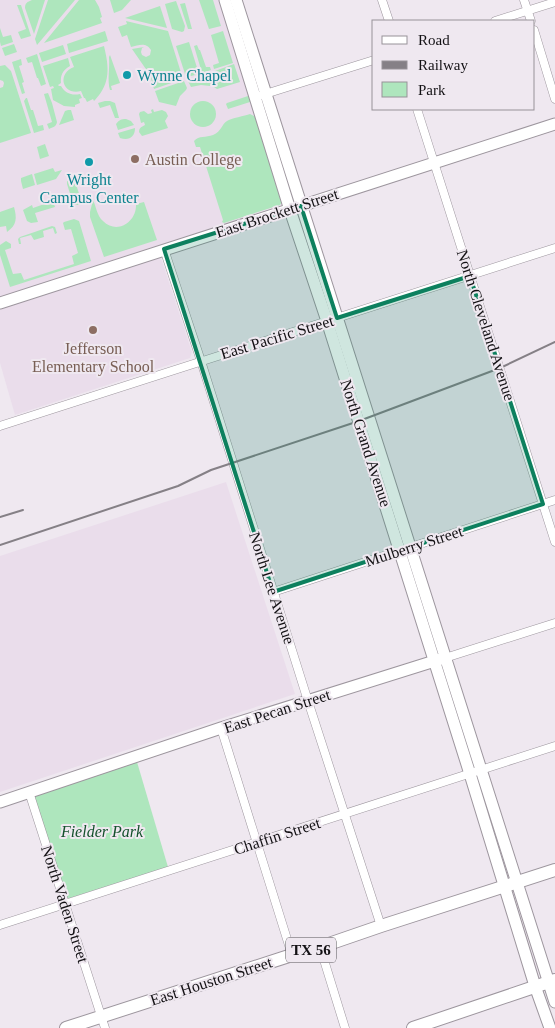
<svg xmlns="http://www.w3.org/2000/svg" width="555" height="1028" viewBox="0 0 555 1028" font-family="Georgia,serif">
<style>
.built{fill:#eaddeb}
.green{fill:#aee6bd}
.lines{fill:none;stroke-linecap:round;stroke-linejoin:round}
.street-casing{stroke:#9d969e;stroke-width:9}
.secondary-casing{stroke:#9d969e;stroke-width:13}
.primary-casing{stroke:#9d969e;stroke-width:14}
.street{stroke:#fff;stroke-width:8}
.secondary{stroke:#fff;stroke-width:11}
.primary{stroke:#fff;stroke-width:12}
.rail{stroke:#858086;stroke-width:2}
.marked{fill:#0d805e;fill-opacity:0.2;stroke:#0d805e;stroke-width:4;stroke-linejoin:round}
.culture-dot{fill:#0f9aa8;stroke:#efe8f0;stroke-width:2}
.education-dot{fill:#8d6e63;stroke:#efe8f0;stroke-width:2}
.labels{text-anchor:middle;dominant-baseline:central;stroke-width:4;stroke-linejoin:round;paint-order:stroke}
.shield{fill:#efe8f0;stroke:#555256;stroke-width:1}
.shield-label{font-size:15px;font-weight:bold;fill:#131114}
.culture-label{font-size:16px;fill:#0d838f;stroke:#efe8f0;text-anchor:start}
.education-label{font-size:16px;fill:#785e54;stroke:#efe8f0;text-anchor:start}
.street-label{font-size:16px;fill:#131114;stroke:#efe8f0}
.park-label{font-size:16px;font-style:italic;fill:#14512c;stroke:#efe8f0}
</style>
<rect width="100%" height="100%" fill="#efe8f0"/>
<g class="built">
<path d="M0 0H219L284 204 0 297Z"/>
<path d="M160 255 192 352 190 358 15 415 0 363V308Z"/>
<path d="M226 482 295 694 0 792V556Z"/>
</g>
<g class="green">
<path d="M32 0H45L34 34 25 8C25 3 27 2 32 0Z"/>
<path d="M48 0H75L37 45 35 39Z"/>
<path d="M79 0H95L99 7 102 17 100 18 102 23 44 43Z"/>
<path d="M110 0H131L122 10 114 13Z"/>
<path d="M199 0H213L221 26 209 29Z"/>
<path d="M176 1 185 26 184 31 182 32 172 29 165 4Z"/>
<path d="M185 3 192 29H188L180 4Z"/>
<path d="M17 5H21L31 36 21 39 18 32 26 29Z"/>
<path d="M160 6 167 28 125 18Z"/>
<path d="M126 21 168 31 183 79 154 89 150 75 132 49 144 47 142 48 141 52 142 55 146 57 150 55 151 50C146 42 139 45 131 47L127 35 122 37 118 27 127 24Z"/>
<path d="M0 28 3 37 11 35 13 42 1 46 0 42Z"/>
<path d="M105 31 108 41 69 53 67 44Z"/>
<path d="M223 31 233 63 214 69 213 65 219 63 211 35Z"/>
<path d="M189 42 199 74 187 77H186L176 46Z"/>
<path d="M14 44 17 52 5 56 2 48Z"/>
<path d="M63 45 66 54 42 62 39 53Z"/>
<path d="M197 45 199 50H200L206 67H210L211 70 202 73 194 46Z"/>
<path d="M104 46C109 67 111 83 95 100L94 101 93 99 87 102 85 98H84L81 91C63 96 56 74 74 67L70 57Z"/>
<path d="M37 54 46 84 41 86 38 78H37L32 62 28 63 26 58Z"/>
<path d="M110 55 120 83 111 86 112 90H110C107 80 110 68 109 57Z"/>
<path d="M68 58 70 66C63 70 60 75 61 83L58 85 59 86H61C65 93 72 96 80 94L82 98 79 99 80 103 75 105V107L64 106 53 100 51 89 54 88 53 86 50 87 43 66Z"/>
<path d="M21 59 22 65 19 66 24 82 22 83 25 93 22 94 12 62Z"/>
<path d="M234 64 240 82 217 89 214 87 217 78 215 71Z"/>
<path d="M5 65 11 71 31 133 0 143V88L3 87 4 83 3 81 0 80V66Z"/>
<path d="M211 72 213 78 210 86 201 85 191 87 188 81Z"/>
<path d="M184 81 187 88 186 90 180 96 176 106 159 102 155 91Z"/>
<path d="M48 93 52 103 57 122C56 127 53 127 49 129L47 124 52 122 44 94Z"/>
<path d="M248 96 251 101 250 102 228 109 226 104 227 103Z"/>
<path d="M26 98H27L31 110H33L38 126 43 125 44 130 34 133 24 101Z"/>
<circle cx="203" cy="114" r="13"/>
<path d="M105 101H110L115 103 119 118H115L110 105 100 108 98 103Z"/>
<path d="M153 109 154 112 162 110 166 112 168 116 165 121 168 128 142 136 139 132C139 128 141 127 145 125L144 122 141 123 139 114 140 112 144 111 148 114 152 113 151 110Z"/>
<path d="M68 110H71L74 120 59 125 65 111Z"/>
<path d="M250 114 256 117 282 202 280 205 224 223 222 222 223 220 200 147H196L194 141C199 135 206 138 213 135 222 131 221 125 227 121 231 118 245 116 250 114Z"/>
<path d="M126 119 131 121 134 125 118 130 116 124C119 120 121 119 126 119Z"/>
<path d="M135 128C135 137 129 141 120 138L118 133Z"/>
<path d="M45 144 49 156 40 159 37 147Z"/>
<path d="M53 168 55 172 62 170 56 179 37 185 34 174Z"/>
<path d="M32 174 35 185 23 189 21 181V178Z"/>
<path d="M71 179 75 181 81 200V203L78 205H75L73 203 67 184V181Z"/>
<path d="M93 200C96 206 97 216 103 221 117 235 137 222 136 204L144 202 157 240 104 257 90 217V212Z"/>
<path d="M53 201 55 207 35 213 38 222 31 223 27 221 23 210 32 205 33 208Z"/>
<path d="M14 207C17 218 17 225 7 232L6 226 0 227V212Z"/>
<path d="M74 219 79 221 91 261 10 287 0 255V245L6 241 11 244V248L5 250 13 274 21 273 24 280 74 264 72 256 78 253 71 229 65 230 63 223 64 222Z"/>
<path d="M52 226 55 227 57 233 55 234 53 228 43 231 44 237 34 240 31 235 20 238 21 244H19L18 239 20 237Z"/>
<path d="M137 762 168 867 67 899 34 796Z"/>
</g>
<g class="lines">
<defs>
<g id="street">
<path d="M382 0 389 21"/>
<path d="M524 0 531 21"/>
<path d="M495 21 555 2"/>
<path d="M534 30 555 99"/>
<path d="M262 95 374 60"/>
<path d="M417 109 555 542"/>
<path d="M164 249 201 361 308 701 381 926"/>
<path d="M0 426 555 248"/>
<path d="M273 592 555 500"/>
<path d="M445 658 555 623"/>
<path d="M221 728 292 955"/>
<path d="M29 792 105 1028"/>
<path d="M0 925 555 746"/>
<path d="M320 947 345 1028"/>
</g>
<g id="secondary">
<path d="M225 0 290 210 327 321 470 774 535 986 550 1028"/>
<path d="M236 0 555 1002"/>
<path d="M0 303 555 124"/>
<path d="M0 802 221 728 441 659"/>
</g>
<g id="primary">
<path d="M66 1028 292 955 320 947 381 926 555 870"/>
<path d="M413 1028 555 980"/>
</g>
</defs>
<use href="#street" class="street-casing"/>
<use href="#secondary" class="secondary-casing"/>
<use href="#primary" class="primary-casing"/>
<use href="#street" class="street"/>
<use href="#secondary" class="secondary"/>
<use href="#primary" class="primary"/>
<g class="rail">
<path d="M0 517 23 510"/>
<path d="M0 545 178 486 211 470 359 421 500 368 555 342"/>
</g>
</g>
<path class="marked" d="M301 206 337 318 470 276 543 504 273 592 164 249Z"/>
<g class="culture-dot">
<circle cx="127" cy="75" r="5"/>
<circle cx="89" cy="162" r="5"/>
</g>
<g class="education-dot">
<circle cx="135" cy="159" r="5"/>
<circle cx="93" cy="330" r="5"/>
</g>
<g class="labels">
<rect class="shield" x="286" y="937.5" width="50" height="25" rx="4"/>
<g class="shield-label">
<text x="311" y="950">TX 56</text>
</g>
<g class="culture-label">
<text x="137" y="75">Wynne Chapel</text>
<text x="89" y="179" text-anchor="middle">Wright<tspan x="89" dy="18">Campus Center</tspan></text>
</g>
<g class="education-label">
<text x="145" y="159">Austin College</text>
<text x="93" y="348" text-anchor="middle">Jefferson<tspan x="93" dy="18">Elementary School</tspan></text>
</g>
<g class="street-label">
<text transform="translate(277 213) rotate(-18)">East Brockett Street</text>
<text transform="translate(486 325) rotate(72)">North Cleveland Avenue</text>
<text transform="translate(277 337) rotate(-17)">East Pacific Street</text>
<text transform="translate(366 443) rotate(72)">North Grand Avenue</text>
<text transform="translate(414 546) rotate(-18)">Mulberry Street</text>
<text transform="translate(272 588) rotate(72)">North Lee Avenue</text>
<text transform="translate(277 711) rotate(-18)">East Pecan Street</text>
<text transform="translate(277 836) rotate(-18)">Chaffin Street</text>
<text transform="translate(65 904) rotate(72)">North Vaden Street</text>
<text transform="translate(211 981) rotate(-18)">East Houston Street</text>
</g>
<g class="park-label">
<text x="102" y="831">Fielder Park</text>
</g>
</g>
<rect x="372" y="20" width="162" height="90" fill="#efe8f0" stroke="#979298"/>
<rect x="382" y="36" width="25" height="8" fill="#ffffff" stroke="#979298"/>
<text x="418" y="45" font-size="15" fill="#131114">Road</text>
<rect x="382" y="61" width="25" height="8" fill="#858086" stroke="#979298"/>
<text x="418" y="70" font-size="15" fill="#131114">Railway</text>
<rect x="382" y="82" width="25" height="15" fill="#aee6bd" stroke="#979298"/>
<text x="418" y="95" font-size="15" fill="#131114">Park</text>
</svg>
